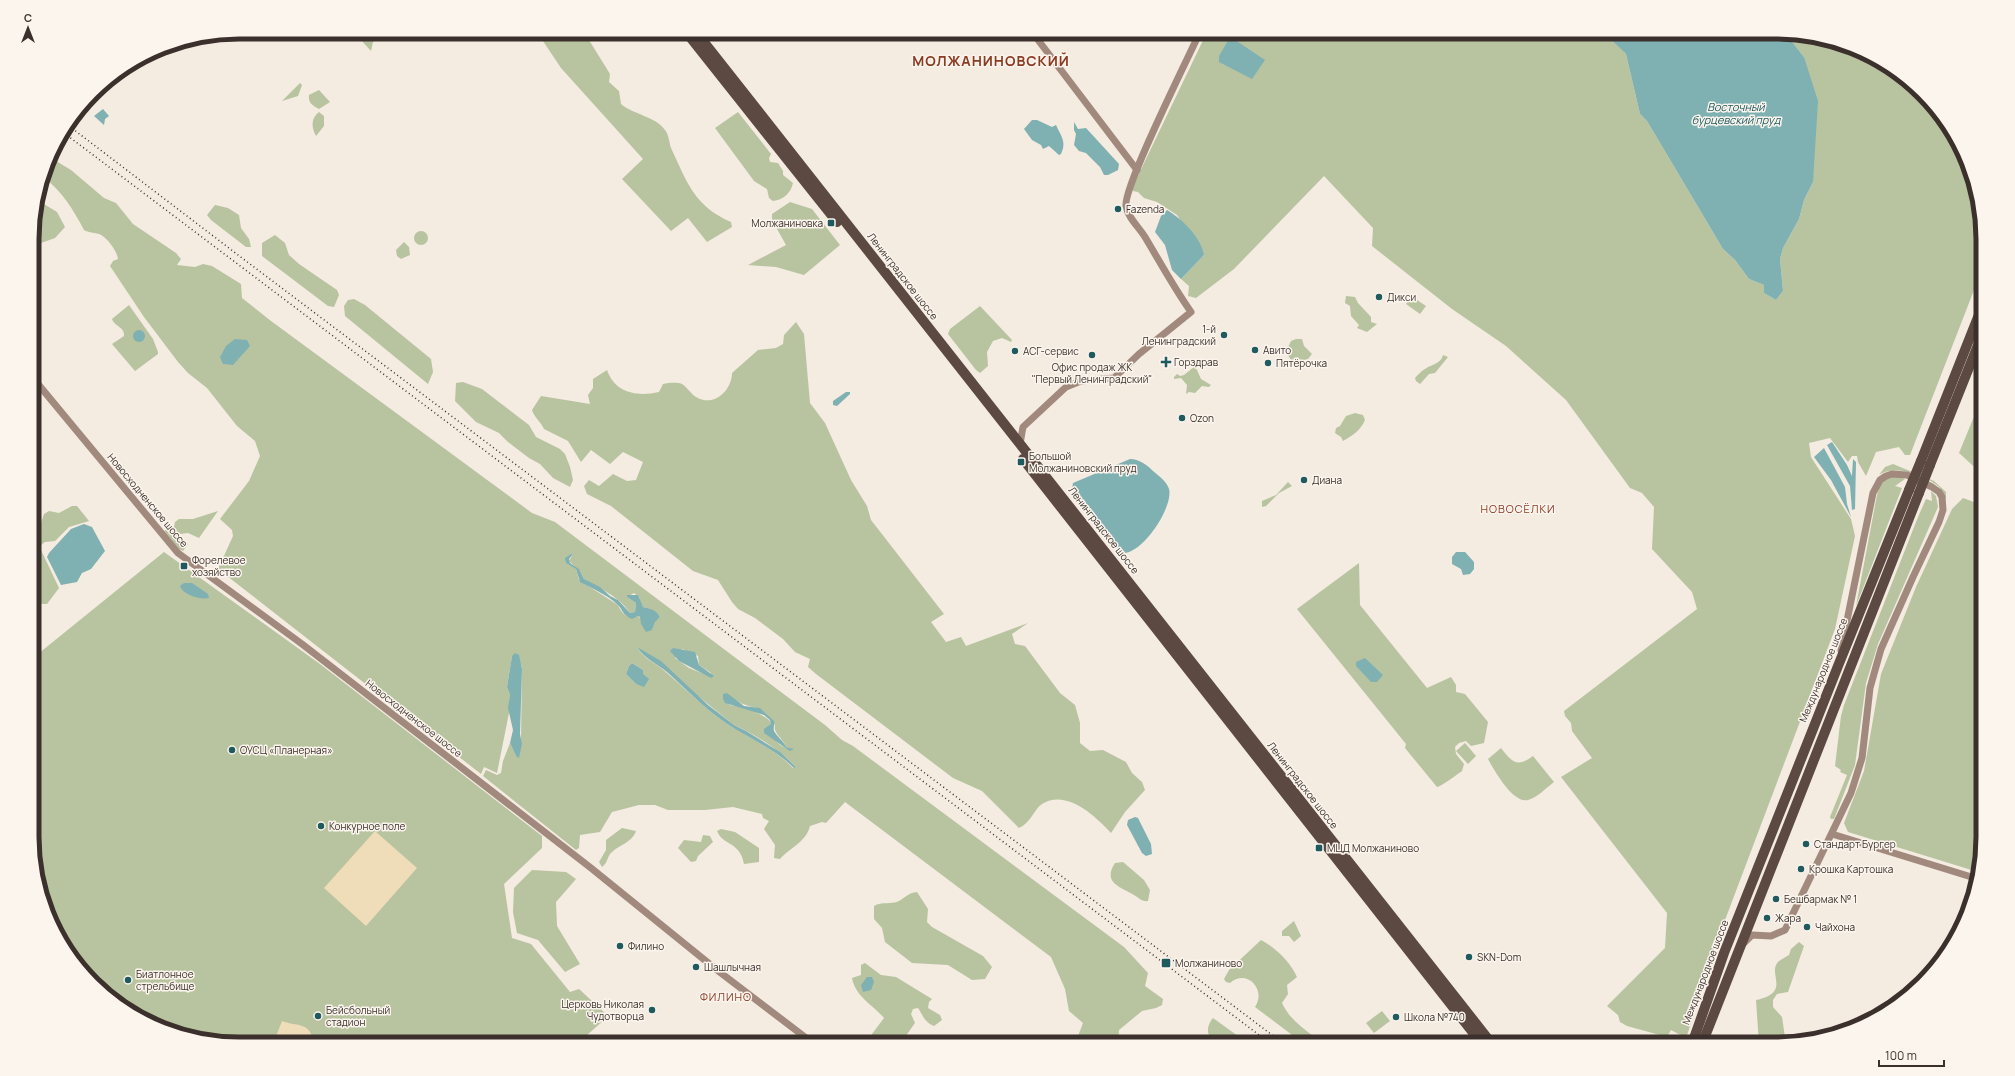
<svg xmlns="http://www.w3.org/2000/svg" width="2015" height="1076" viewBox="0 0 2015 1076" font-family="Manrope,sans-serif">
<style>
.green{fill:#b8c4a0;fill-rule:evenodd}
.sand{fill:#efdcb8}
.water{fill:#7fb0b2}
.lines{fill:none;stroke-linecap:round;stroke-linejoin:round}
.secondary{stroke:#a18a7d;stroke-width:7}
.highway{stroke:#5c4a42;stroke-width:10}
.rail{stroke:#3b302b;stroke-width:1.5;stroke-dasharray:1 3;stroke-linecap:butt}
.highway-bridge{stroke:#5c4a42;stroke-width:10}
.poi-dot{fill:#1f5a5e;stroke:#fbf5ee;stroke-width:1.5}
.labels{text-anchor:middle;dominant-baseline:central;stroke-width:3;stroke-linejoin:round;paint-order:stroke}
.poi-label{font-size:10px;fill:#3b302b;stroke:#fbf5ee;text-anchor:start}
.street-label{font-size:10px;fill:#3b302b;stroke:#fbf5ee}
.water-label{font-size:11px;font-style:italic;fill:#1f5a5e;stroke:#fbf5ee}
.neighbourhood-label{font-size:11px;letter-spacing:1px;fill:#8c3b22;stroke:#fbf5ee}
.district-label{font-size:14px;font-weight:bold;letter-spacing:1px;fill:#8c3b22;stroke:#fbf5ee}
.rim{fill:none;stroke:#3b302b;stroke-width:5}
</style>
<rect width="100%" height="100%" fill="#f4ebe1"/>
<g class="green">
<path d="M537 32H584L610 74 609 82 619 91 621 104C634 115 655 116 665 130 669 135 669 142 671 148 687 182 694 206 731 222L732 227 707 242 688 218 671 231 622 179 643 159 561 68Z"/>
<path d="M1207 32H1606L1607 36 1626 54 1640 114 1647 121 1723 249 1735 260 1749 279 1764 285V293L1776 300 1783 291 1780 259 1783 248 1799 219 1804 200 1813 182 1804 57 1785 33 1830 39 1868 53 1913 83 1948 124 1972 172 1981 212V272L1910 455H1905L1899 447 1876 452 1866 476 1858 462 1857 456H1852L1848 462 1830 438 1809 443 1811 457 1851 519 1855 536 1835 629 1708 965 1711 966 1686 1038 1671 1030 1667 1037 1627 1026 1620 1022 1618 1015 1607 1006 1665 948 1667 913 1561 777 1592 758 1572 731 1571 723 1565 716 1564 711 1697 609 1692 592 1652 549 1654 507 1642 493 1630 488 1566 400 1506 346 1452 309 1372 246 1373 228 1324 176 1234 269 1196 298 1188 296 1189 286 1181 279 1204 255 1177 215 1157 202 1144 198 1138 192 1133 191V186Z"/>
<path d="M364 38H377L373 42 371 51 360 39Z"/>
<path d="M300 83 302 85 298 96 282 101Z"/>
<path d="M319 90 330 102 319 109C313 106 308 103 309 95Z"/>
<path d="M319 112 324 116V126L316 136C311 127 311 118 319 112Z"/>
<path d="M738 112 771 154 769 158 770 162 778 163 783 171V175L793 183C791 193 783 200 773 201L769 198 767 189 754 181 715 128Z"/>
<path d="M51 158 71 170 104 198 116 203 133 224 176 253 181 259 177 265 195 267 203 264 212 266 241 284 242 298 271 321 532 513 555 522 825 725 842 740 853 746 1124 947 1148 973 1145 986 1163 999 1162 1005 1156 1008 1142 1011 1119 1030 1118 1044H1075L1083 1023 1069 1011 1065 989 1051 957 845 802 826 823 822 822 810 826C806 842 791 847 780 859L774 858 775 845 764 829 769 821 763 818 762 814 733 807 705 810H668L655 805H639L612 812 600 832 580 835 579 848 576 850 483 776 486 770 497 775 501 773 503 761 510 743 516 756 521 739 522 669 521 664 512 656 507 687 510 695 509 713 497 773 484 767 481 774 218 569 233 536 232 530 220 519 249 481 260 456 255 441 237 426 207 388 188 373 178 362 144 317 110 266 113 261 118 259C117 251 107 237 99 234 93 232 89 233 84 230 73 209 63 193 45 178ZM571 554H573L569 561 580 571 584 579C600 589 619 596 630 613L635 612 636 603 627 597 634 593 639 597 640 603 643 607C651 609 655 610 660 617L655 621 652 630 638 616C628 620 622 614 618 605L579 580 576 569C572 564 566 567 566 558ZM637 647 734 725C756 735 779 749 796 767L793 768C777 751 755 741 735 729 710 714 689 692 667 673 658 664 643 659 637 647ZM682 649 698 656 699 665 711 673 709 676 689 668 675 658ZM632 663 643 670 640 685 636 684 626 674 629 666ZM734 699C755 713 759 700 775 725 773 734 783 738 786 747L793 749C778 748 770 737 771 722 765 714 739 706 729 705Z"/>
<path d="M39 201 57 212 65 227 55 238 41 243 38 248 34 250 32 225Z"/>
<path d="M790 202 812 209 840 245 804 275 776 267 748 265 786 245 772 220V214Z"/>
<path d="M215 205 228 208 239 215 241 228 249 239 251 247H246L211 220 207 215Z"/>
<circle cx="421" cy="238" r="7"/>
<path d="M275 235 285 243 289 255 299 264 337 290 339 295 334 307 328 306 262 256V243Z"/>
<path d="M404 242 409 247 410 255 401 259 397 256 396 250Z"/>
<path d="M1346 296 1355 297 1358 303 1371 317V322L1377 324 1367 332 1357 328 1359 325 1351 316 1350 306 1345 303Z"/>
<path d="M1411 296 1426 306 1420 314 1406 304Z"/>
<path d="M354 299 365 305 431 359 433 372 428 384 345 316 344 306 348 300Z"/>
<path d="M129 305 153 339 158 352V354L135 371 112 344 124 336C125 327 115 327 112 319Z"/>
<path d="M980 306 1012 340 1011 342 1002 338 993 341 987 352 988 366 980 373 976 370 948 334 950 329Z"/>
<path d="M796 322 804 334 810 403 825 423 851 480 867 506 871 520 944 614 931 622 946 642 961 637 966 646 1028 623 1012 634 1015 644 1025 646 1060 693 1075 705 1080 723V743L1090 751 1103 750 1126 762 1132 773 1142 782 1145 790 1125 812 1111 833C1095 816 1067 789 1042 804 1034 809 1031 823 1019 828L982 791 953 778 816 674 808 667 810 659 795 652 783 639 755 618 738 609 732 602 718 580 693 571 611 506 587 494 584 486 589 480 599 486 613 474 627 481 636 480 643 462 623 452 610 464 591 450 581 462 568 441 544 429C541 422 534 417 532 410L541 396 590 404 588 395 593 388V379L607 370C615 393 637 397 659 392L663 384C669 383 676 382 682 384 687 387 691 394 696 397 714 408 732 390 732 373L758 350 776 348 783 344 784 335Z"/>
<path d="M1296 339H1302L1304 346 1312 354 1308 359 1295 362 1291 360 1286 352 1291 341Z"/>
<path d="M1443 355 1448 357 1435 373 1429 374 1420 384 1416 381 1415 378C1418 375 1421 371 1425 369 1432 364 1441 364 1443 355Z"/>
<path d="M1193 361 1197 363 1196 368 1201 379 1211 385 1209 387 1202 386 1195 393 1189 392 1186 394 1187 385 1181 378 1174 379V377L1177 374 1180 376 1184 375 1194 367Z"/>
<path d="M463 382 482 389 529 425 536 437 560 449 565 454 570 467 573 480 570 487 553 478 540 464 529 458 508 442 499 433 476 422 455 401 456 383Z"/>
<path d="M1982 397V474L1959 453Z"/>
<path d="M1355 413 1363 415 1365 420C1361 430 1352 436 1343 441L1341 437 1335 433 1336 428 1340 426 1346 416Z"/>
<path d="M1893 464 1934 481 1946 492V499C1943 494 1942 490 1938 486 1925 475 1894 464 1879 475L1885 467Z"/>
<path d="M1887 477H1899L1905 479 1895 486 1902 488 1856 606 1877 495 1880 485Z"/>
<path d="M1288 482 1292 486 1279 493 1266 506 1262 507V501L1276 495Z"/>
<path d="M1931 491 1936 496 1938 507 1878 644 1866 683 1855 765 1834 819H1831L1830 817 1847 775 1840 772 1841 770 1835 766 1841 716 1844 705 1918 517 1926 499 1932 501Z"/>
<path d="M1963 498 1982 505 1983 838 1978 872 1848 832 1844 823 1864 771 1881 674 1916 587 1952 509Z"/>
<path d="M72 506H77L89 521 69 527 55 541 45 542 41 545V550L59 588 47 604H42L38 601 33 591V532L41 523 44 514 49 511 59 513Z"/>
<path d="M218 511 199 538 188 533 180 534 179 538 188 544 183 551 179 549 165 532V530L174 527 175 522 179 519H193Z"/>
<path d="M164 552 320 664 542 836V848L504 884 512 938 531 944 570 992 579 989 606 1014 603 1018 604 1020 577 1044H239L185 1037 147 1023 103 993 67 952 48 916 34 865 33 658Z"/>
<path d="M1359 563 1360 605 1427 688 1451 677 1456 685V692L1465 694 1488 722 1484 743 1471 746 1466 741 1459 743 1455 747 1456 754 1464 764 1462 771C1458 774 1440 787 1437 787L1405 748 1406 744 1297 609Z"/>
<path d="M1465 743 1476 756 1468 764 1456 751Z"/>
<path d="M1501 748C1512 762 1517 768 1533 756L1554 782C1547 787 1537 798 1528 800 1513 804 1494 770 1488 759Z"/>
<path d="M622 828 636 831C632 843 618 845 610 854 607 859 607 863 602 867L599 862 606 850V840Z"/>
<path d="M721 829 735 832 759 848V862L744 864C740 841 723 846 717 831Z"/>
<path d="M703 835 710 836 713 842 698 856 696 861 691 862 678 848 684 840 701 842Z"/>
<path d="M1123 862 1144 880 1150 890 1148 901C1142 902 1139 898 1134 895 1121 887 1102 883 1115 863Z"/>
<path d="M532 870 566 872 576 879 556 902 557 926 580 964 565 972 538 940 517 933 513 912 514 888Z"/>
<path d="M917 892 928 909 927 922 932 927 983 956 992 967 985 979 972 980 948 965 912 963 885 942 882 928 874 919V906C882 901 891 905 899 901 906 897 908 893 917 892Z"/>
<path d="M1294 921 1301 936 1294 942 1289 936H1282V931Z"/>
<path d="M1261 940C1276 948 1290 962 1297 977L1287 985 1288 994 1282 1003C1289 1018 1300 1026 1313 1036L1310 1041 1313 1044H1304L1255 1007C1267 989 1246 968 1230 983L1226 982 1224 979 1229 970Z"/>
<path d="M1799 942 1804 946 1788 992 1777 994 1773 1000V1007L1782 1017 1786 1044H1759L1756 1000C1792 992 1767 974 1778 962 1781 959 1786 957 1789 955L1791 949Z"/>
<path d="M865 963 881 975 896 977 932 999 929 1002 928 1008 940 1015 942 1020 934 1026C924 1022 923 1015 918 1008L913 1009 911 1014 915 1023 900 1044H878L871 1039 872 1034 884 1018C873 1005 855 996 852 978L861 975V965Z"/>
<path d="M1382 1011 1390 1021 1374 1033 1366 1023Z"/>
<path d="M1213 1018 1249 1044C1241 1044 1227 1046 1220 1043 1206 1038 1205 1028 1213 1018Z"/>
<path d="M1632 1037 1647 1038 1661 1044H1634Z"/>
</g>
<g class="sand">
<path d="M375 831 417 868 366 926 324 888Z"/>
<path d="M282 1021C297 1027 312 1021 313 1044H273Z"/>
</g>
<g class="water">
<path d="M1606 32H1776L1785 33 1804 57 1818 101 1813 182 1804 200 1799 219 1783 248 1780 259 1783 291 1776 300 1764 293V285L1749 279 1735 260 1723 249 1647 121 1640 114 1626 54 1607 36Z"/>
<path d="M1232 38 1265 60 1252 79 1219 62V56L1229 39Z"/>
<path d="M103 109 109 116 105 119 104 125 94 116Z"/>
<path d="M1032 120H1037L1052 127 1056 125C1061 136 1067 142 1061 154L1059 155 1049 146 1043 149 1041 145 1032 140 1024 129Z"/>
<path d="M1074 122 1078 129 1086 128 1119 164 1118 170 1108 175H1104L1100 167 1086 153 1079 151 1074 145 1076 134 1074 130Z"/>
<path d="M1167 210C1182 219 1201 237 1204 255L1181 279 1172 270 1165 245 1155 232 1161 216Z"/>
<circle cx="139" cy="336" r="6"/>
<path d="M235 339 247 340 250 346 233 365 223 364 220 357 226 346Z"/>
<path d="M846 392H850V394L837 406 833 405V401Z"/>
<path d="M1832 442 1847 465 1852 476 1853 459 1856 462 1855 509 1852 510 1850 486 1827 445Z"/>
<path d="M1824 448 1845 487 1847 504 1851 517 1831 480 1814 457Z"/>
<path d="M1130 459C1139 459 1147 465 1153 471 1159 476 1167 482 1169 489 1174 508 1138 561 1119 552L1072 489 1073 483Z"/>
<path d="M84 524 92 527 105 551 91 569 82 573 77 582 61 585 47 557 49 553 71 529Z"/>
<path d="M1456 552H1465L1474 562V569L1470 574 1463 575 1461 569 1452 564V557Z"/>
<path d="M571 554H573L569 559 570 563 579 569 584 579 600 587 610 596 618 600 630 613 635 612 636 603 627 597V595H638L643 607C651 609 655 609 660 617L655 622 652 630 646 632 641 624 640 617 638 616 632 619C621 614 623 609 617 604 607 595 592 588 580 582L576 569 566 563 565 558Z"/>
<path d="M184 583H192L208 594 209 598C200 600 183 595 180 586Z"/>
<path d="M637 647 661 661 708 705 734 725 746 731 780 752 796 767 794 768C777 751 755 741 735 729 710 714 689 692 667 672 657 664 644 658 637 647Z"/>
<path d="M673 648 695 652 699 665 714 676 711 678 679 661 670 651Z"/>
<path d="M515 653 519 655 522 669 520 734 522 744 519 758 516 756 510 743 513 730 508 708 510 695 507 687 512 656Z"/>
<path d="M1365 658 1383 675 1377 682H1371L1356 666V662Z"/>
<path d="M632 663 643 670V674L649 679 644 687 636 684 626 674 629 666Z"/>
<path d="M727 693 744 706 760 708 774 721C775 724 773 727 774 731 777 737 783 740 786 747L794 749 790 751 764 733V729L771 724 770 720 764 715 725 703 723 699V694Z"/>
<path d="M1135 817 1138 818 1151 844 1152 854 1146 856 1142 853 1127 825 1128 820Z"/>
<path d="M867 977H872L874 982 871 990 863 992 861 985Z"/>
</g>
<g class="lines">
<g class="secondary">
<path d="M1032 32 1137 170"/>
<path d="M33 378 178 553 302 644 591 868 717 970 814 1044"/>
<path d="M1020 444 1023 427 1066 387 1081 381 1114 378 1139 354 1191 312C1174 288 1160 262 1145 237 1139 227 1128 218 1126 206 1123 188 1188 58 1200 32"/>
<path d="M1832 834 1978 879"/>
<path d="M1744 943 1752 935 1771 936 1785 930 1851 793 1862 758 1870 688 1881 649 1913 577 1939 522 1943 510 1942 497 1939 492 1932 487 1907 475 1892 474 1886 476 1880 480 1873 493 1841 650"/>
</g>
<g class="highway">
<path d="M686 32 837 222"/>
<path d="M696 32 1492 1044"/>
<path d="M1023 459 1482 1044"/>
<path d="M1921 461 1982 307"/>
<path d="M1930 465 1982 335"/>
<path d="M1692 1044 1724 953 1838 666 1909 490"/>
<path d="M1702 1044 1919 493"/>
</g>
<g class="rail">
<path d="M69 126 242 258 1284 1044"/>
<path d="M64 133 1271 1044"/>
</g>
<g class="highway-bridge">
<path d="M1909 490 1921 461"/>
<path d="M1919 493 1930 465"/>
</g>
</g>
<g class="poi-dot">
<circle cx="1118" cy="209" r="4"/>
<rect x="827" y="219" width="8" height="8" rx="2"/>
<circle cx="1379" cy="297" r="4"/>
<circle cx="1224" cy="335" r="4"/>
<circle cx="1255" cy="350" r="4"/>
<circle cx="1015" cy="351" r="4"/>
<circle cx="1092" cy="355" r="4"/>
<path d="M1164 356h4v4h4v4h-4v4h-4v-4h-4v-4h4z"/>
<circle cx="1268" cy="363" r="4"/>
<circle cx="1182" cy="418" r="4"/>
<rect x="1017" y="458" width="8" height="8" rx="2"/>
<circle cx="1304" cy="480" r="4"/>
<rect x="180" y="562" width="8" height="8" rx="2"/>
<circle cx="232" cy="750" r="4"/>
<circle cx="321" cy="826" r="4"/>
<circle cx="1806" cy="844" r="4"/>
<rect x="1315" y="844" width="8" height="8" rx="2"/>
<circle cx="1801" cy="869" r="4"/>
<circle cx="1776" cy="899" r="4"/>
<circle cx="1767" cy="918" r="4"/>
<circle cx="1807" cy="927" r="4"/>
<circle cx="620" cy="946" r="4"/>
<circle cx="1469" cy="957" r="4"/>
<rect x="1161" y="958" width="10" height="10" rx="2"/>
<circle cx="696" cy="967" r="4"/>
<circle cx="128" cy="980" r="4"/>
<circle cx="652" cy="1010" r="4"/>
<circle cx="318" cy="1016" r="4"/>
<circle cx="1396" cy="1017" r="4"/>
</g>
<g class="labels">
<g class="poi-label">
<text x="1126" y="209">Fazenda</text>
<text x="823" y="223" text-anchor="end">Молжаниновка</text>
<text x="1387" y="297">Дикси</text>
<text x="1216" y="329" text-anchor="end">1-й<tspan x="1216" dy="12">Ленинградский</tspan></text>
<text x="1263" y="350">Авито</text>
<text x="1023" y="351">АСГ-сервис</text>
<text x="1174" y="362">Горздрав</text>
<text x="1276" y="363">Пятёрочка</text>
<text x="1092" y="367" text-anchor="middle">Офис продаж ЖК<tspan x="1092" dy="12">"Первый Ленинградский"</tspan></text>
<text x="1190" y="418">Ozon</text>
<text x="1029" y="456">Большой<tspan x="1029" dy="12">Молжаниновский пруд</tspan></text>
<text x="1312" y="480">Диана</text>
<text x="192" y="560">Форелевое<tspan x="192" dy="12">хозяйство</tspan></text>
<text x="240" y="750">ОУСЦ «Планерная»</text>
<text x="329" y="826">Конкурное поле</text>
<text x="1814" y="844">Стандарт Бургер</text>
<text x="1327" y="848">МЦД Молжаниново</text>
<text x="1809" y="869">Крошка Картошка</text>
<text x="1784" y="899">Бешбармак № 1</text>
<text x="1775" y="918">Жара</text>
<text x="1815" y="927">Чайхона</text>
<text x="628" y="946">Филино</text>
<text x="1477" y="957">SKN-Dom</text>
<text x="1175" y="963">Молжаниново</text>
<text x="704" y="967">Шашлычная</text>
<text x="136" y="974">Биатлонное<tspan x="136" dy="12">стрельбище</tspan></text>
<text x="644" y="1004" text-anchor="end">Церковь Николая<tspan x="644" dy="12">Чудотворца</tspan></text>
<text x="326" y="1010">Бейсбольный<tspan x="326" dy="12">стадион</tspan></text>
<text x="1404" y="1017">Школа №740</text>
</g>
<g class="street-label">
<text transform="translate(903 276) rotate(52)">Ленинградское шоссе</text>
<text transform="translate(148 500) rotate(50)">Новосходненское шоссе</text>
<text transform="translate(1104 530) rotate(52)">Ленинградское шоссе</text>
<text transform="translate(1823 670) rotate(-68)">Международное шоссе</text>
<text transform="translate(414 718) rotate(38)">Новосходненское шоссе</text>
<text transform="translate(1303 785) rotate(52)">Ленинградское шоссе</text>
<text transform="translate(1705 972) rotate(-69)">Международное шоссе</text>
</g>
<g class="water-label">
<text x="1736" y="106">Восточный<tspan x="1736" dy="13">бурцевский пруд</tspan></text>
</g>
<g class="neighbourhood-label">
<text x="1518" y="508">НОВОСЁЛКИ</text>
<text x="726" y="996">ФИЛИНО</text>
</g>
<g class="district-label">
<text x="991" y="60">МОЛЖАНИНОВСКИЙ</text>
</g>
</g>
<path d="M0 0H2015V1076H0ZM239 39H1776A200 200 0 0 1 1976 239V837A200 200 0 0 1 1776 1037H239A200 200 0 0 1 39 837V239A200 200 0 0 1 239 39Z" fill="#fbf5ee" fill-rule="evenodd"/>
<path class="rim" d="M239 39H1776A200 200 0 0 1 1976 239V837A200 200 0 0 1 1776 1037H239A200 200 0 0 1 39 837V239A200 200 0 0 1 239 39Z"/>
<g transform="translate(28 28)" stroke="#fbf5ee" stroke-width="3" paint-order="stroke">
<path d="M0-3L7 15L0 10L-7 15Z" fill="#3b302b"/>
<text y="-6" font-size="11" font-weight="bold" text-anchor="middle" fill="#3b302b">С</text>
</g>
<path d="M1879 1060v6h65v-6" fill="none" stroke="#3b302b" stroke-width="2"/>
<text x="1885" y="1060" font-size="12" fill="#3b302b" stroke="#fbf5ee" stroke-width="3" paint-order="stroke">100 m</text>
</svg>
